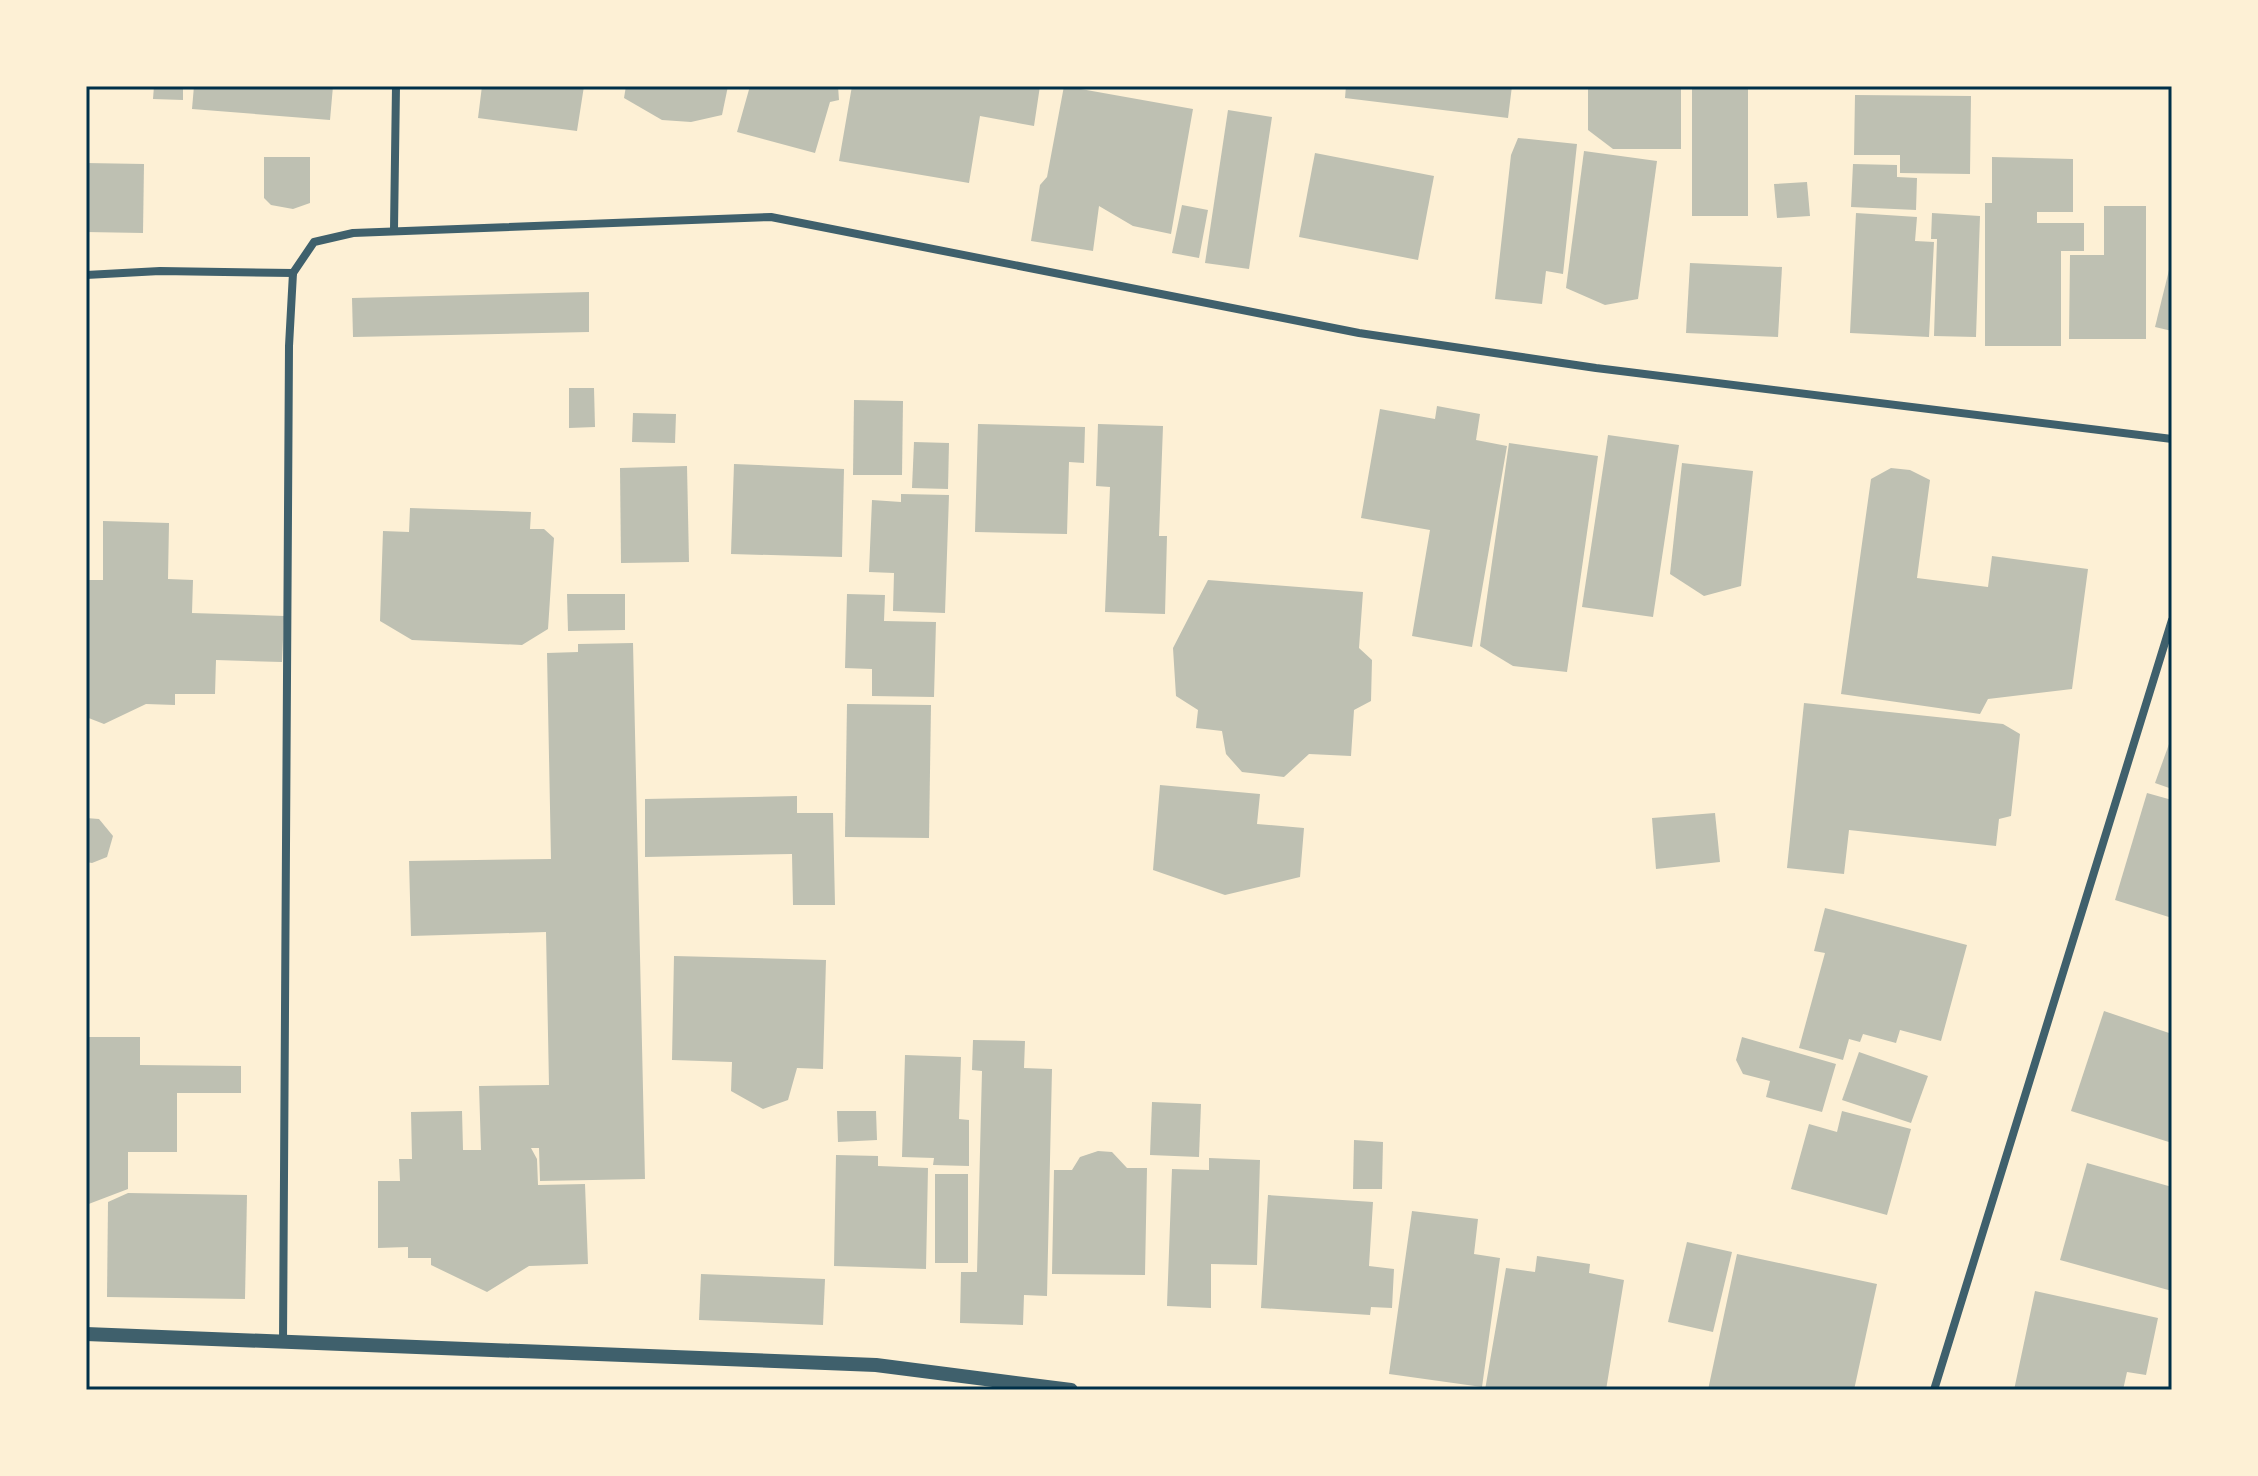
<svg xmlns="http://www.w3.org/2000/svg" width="2258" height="1476" viewBox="0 0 2258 1476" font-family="'DejaVu Sans',sans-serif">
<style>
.building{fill:#bec0b2}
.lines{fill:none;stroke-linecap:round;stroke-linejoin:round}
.minor{stroke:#3f606c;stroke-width:8}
.tertiary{stroke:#3f606c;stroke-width:14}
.neatline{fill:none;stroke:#003049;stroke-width:3}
</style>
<rect width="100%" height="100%" fill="#fdf0d5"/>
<g class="building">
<path d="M154 86H183V100L153 99Z"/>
<path d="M194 86H333L330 120 192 109Z"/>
<path d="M482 86H584L577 131 478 118Z"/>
<path d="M626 86H728L722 115 691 122 662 120 624 98Z"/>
<path d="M750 86H838L839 100 830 102 815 153 737 132Z"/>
<path d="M852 86H1040L1034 126 980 116 969 183 839 161Z"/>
<path d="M1064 86 1193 109 1171 234 1133 226 1099 206 1093 251 1031 241 1040 185 1047 177Z"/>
<path d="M1346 86H1512L1508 118 1345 98Z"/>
<path d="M1588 86H1681V149H1613L1588 130Z"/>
<rect x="1692" y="86" width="56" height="130"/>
<path d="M1855 95 1971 96 1970 174 1900 173V155H1854Z"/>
<path d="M1228 110 1272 117 1249 269 1205 263Z"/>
<path d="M1518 138 1577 144 1563 274 1546 271 1542 304 1495 299 1511 155Z"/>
<path d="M1584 151 1657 161 1638 299 1605 305 1566 288Z"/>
<path d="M1315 153 1434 176 1418 260 1299 237Z"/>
<path d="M264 157H310V203L293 209 271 205 264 198Z"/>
<path d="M1992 157 2073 159V212H2037V223H2084V251H2061V346H1985V203H1992Z"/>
<path d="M86 163 144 164 143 233 86 232Z"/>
<path d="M1853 164 1897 165V177L1917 178 1916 210 1851 207Z"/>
<path d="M1807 182 1810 216 1777 218 1774 184Z"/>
<path d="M1182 205 1208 210 1199 258 1172 253Z"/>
<path d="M2104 206H2146V339H2069L2070 255H2104Z"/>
<path d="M1856 213 1917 217 1915 241 1934 242 1929 337 1850 333Z"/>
<path d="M1932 213 1980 216 1976 337 1934 336 1937 239H1931Z"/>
<path d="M2172 258V331L2155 327Z"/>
<path d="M1690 263 1782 267 1778 337 1686 333Z"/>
<path d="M589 292V332L353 337 352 298Z"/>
<path d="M569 388H594L595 427 569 428Z"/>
<path d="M854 400 903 401 902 475H853Z"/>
<path d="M1437 406 1480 414 1476 440 1507 446 1472 647 1412 636 1430 530 1361 518 1380 409 1435 419Z"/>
<path d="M633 413 676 414 675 443 632 442Z"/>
<path d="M978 424 1085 427 1084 463 1069 462 1067 534 975 532Z"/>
<path d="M1098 424 1163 426 1159 536H1167L1165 614 1105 612 1110 487 1096 486Z"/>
<path d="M1608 435 1679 445 1653 617 1582 607Z"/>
<path d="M914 442 949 443 948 489 912 488Z"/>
<path d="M1509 443 1598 456 1567 672 1513 666 1480 646Z"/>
<path d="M1682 463 1753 471 1741 586 1704 596 1670 574Z"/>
<path d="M734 464 844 469 842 557 731 554Z"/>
<path d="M687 466 689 562 621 563 620 468Z"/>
<path d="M1891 468 1910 470 1930 480 1917 578 1988 587 1992 556 2088 569 2072 689 1988 699 1980 714 1841 694 1871 479Z"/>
<path d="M901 494 949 495 945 613 893 611 894 573 869 572 872 500 901 502Z"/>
<path d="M410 508 531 512 530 529H544L554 538 548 629 522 645 412 640 380 621 383 531 409 532Z"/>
<path d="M103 521 169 523 168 579 193 580 192 613 284 616 282 662 216 660 215 694H175V705L146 704 104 724 86 717V580H103Z"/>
<path d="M1208 580 1363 592 1359 648 1372 660 1371 701 1354 710 1351 756 1309 754 1284 777 1242 772 1226 754 1222 731 1196 728 1198 710 1176 696 1173 648Z"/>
<path d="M567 594H625V630L568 631Z"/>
<path d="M847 594 885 595 884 621 936 622 934 697 872 696V669L845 668Z"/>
<path d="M633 643 645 1179 540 1181 539 1148H531L537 1159 538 1185 585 1184 588 1264 529 1266 487 1292 431 1265V1258H408V1247L378 1248V1181H400L399 1159H412L411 1112 462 1111 463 1150H481L479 1086 549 1085 546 932 411 936 409 861 551 859 547 653 578 652V644Z"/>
<path d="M1804 703 2003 724 2020 734 2011 816 1999 819 1996 846 1849 830 1844 874 1787 868Z"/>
<path d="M847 704 931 705 929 838 845 837Z"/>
<path d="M2169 744 2172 745V789L2155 783Z"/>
<path d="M1160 785 1260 794 1257 824 1304 828 1300 877 1225 895 1153 870Z"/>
<path d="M2147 793 2172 800V918L2115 900Z"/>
<path d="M797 796V813H833L835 905H793L792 854 645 857V799Z"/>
<path d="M1715 813 1720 862 1656 869 1652 818Z"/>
<path d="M86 818 99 819 113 836 107 857 92 863 86 862Z"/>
<path d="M1825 908 1967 945 1941 1041 1900 1030 1896 1043 1863 1034 1860 1042 1849 1039 1843 1060 1799 1048 1825 953 1814 951Z"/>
<path d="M674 956 826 960 823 1069 797 1068 788 1100 763 1109 731 1091 732 1062 672 1060Z"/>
<path d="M2104 1011 2172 1034V1143L2071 1111Z"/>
<path d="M86 1037H140V1065L241 1066V1093H177V1152H128V1189L86 1205Z"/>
<path d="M1742 1037 1836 1064 1822 1112 1766 1097 1770 1081 1743 1074 1736 1060Z"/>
<path d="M973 1040 1025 1041 1024 1068 1052 1069 1047 1296 1024 1295 1023 1325 960 1323 961 1272H977L982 1071 972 1070Z"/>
<path d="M1859 1052 1928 1076 1911 1123 1842 1100Z"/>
<path d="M905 1055 961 1057 959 1119 969 1120V1166L933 1165 934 1158 902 1157Z"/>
<path d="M1152 1102 1201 1104 1199 1157 1150 1155Z"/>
<path d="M837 1111H876L877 1140 838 1142Z"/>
<path d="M1842 1111 1911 1129 1887 1215 1791 1189 1809 1124 1837 1132Z"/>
<path d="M1354 1140 1383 1142 1382 1189H1353Z"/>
<path d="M1098 1151 1112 1152 1127 1168H1147L1145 1275 1052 1274 1054 1170H1072L1080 1157Z"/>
<path d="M836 1155 878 1156V1166L928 1168 926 1269 834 1266Z"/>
<path d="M1209 1158 1260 1160 1257 1265 1211 1264V1308L1167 1306 1172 1169 1209 1170Z"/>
<path d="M2087 1163 2172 1187V1291L2060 1260Z"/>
<rect x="935" y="1174" width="33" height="89"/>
<path d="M128 1193 247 1195 245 1299 107 1297 108 1202Z"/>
<path d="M1268 1195 1373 1202 1369 1266 1394 1269 1392 1308 1371 1307 1370 1315 1261 1308Z"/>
<path d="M1412 1211 1478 1219 1474 1254 1500 1258 1482 1387 1389 1374Z"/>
<path d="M1687 1242 1732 1252 1713 1332 1668 1322Z"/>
<path d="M1737 1254 1877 1284 1854 1390H1708Z"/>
<path d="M1537 1256 1590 1264 1589 1273 1624 1280 1606 1390H1485L1506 1268 1535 1272Z"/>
<path d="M701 1274 825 1279 823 1325 699 1320Z"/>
<path d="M2035 1291 2158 1318 2146 1375 2127 1372 2123 1390H2014Z"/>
</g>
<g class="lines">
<g class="minor">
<path d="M394 229 396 86"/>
<path d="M293 273 314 242 353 233 771 217 1359 333 1596 368 2172 439"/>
<path d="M86 275 160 271 293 273"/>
<path d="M283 1343 289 346 293 273"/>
<path d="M1934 1390 2172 620"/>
</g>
<path class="tertiary" d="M86 1334 876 1365 1071 1390"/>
</g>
<rect width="2258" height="1476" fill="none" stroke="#fdf0d5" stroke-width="176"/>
<rect x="88" y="88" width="2082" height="1300" class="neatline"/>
</svg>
